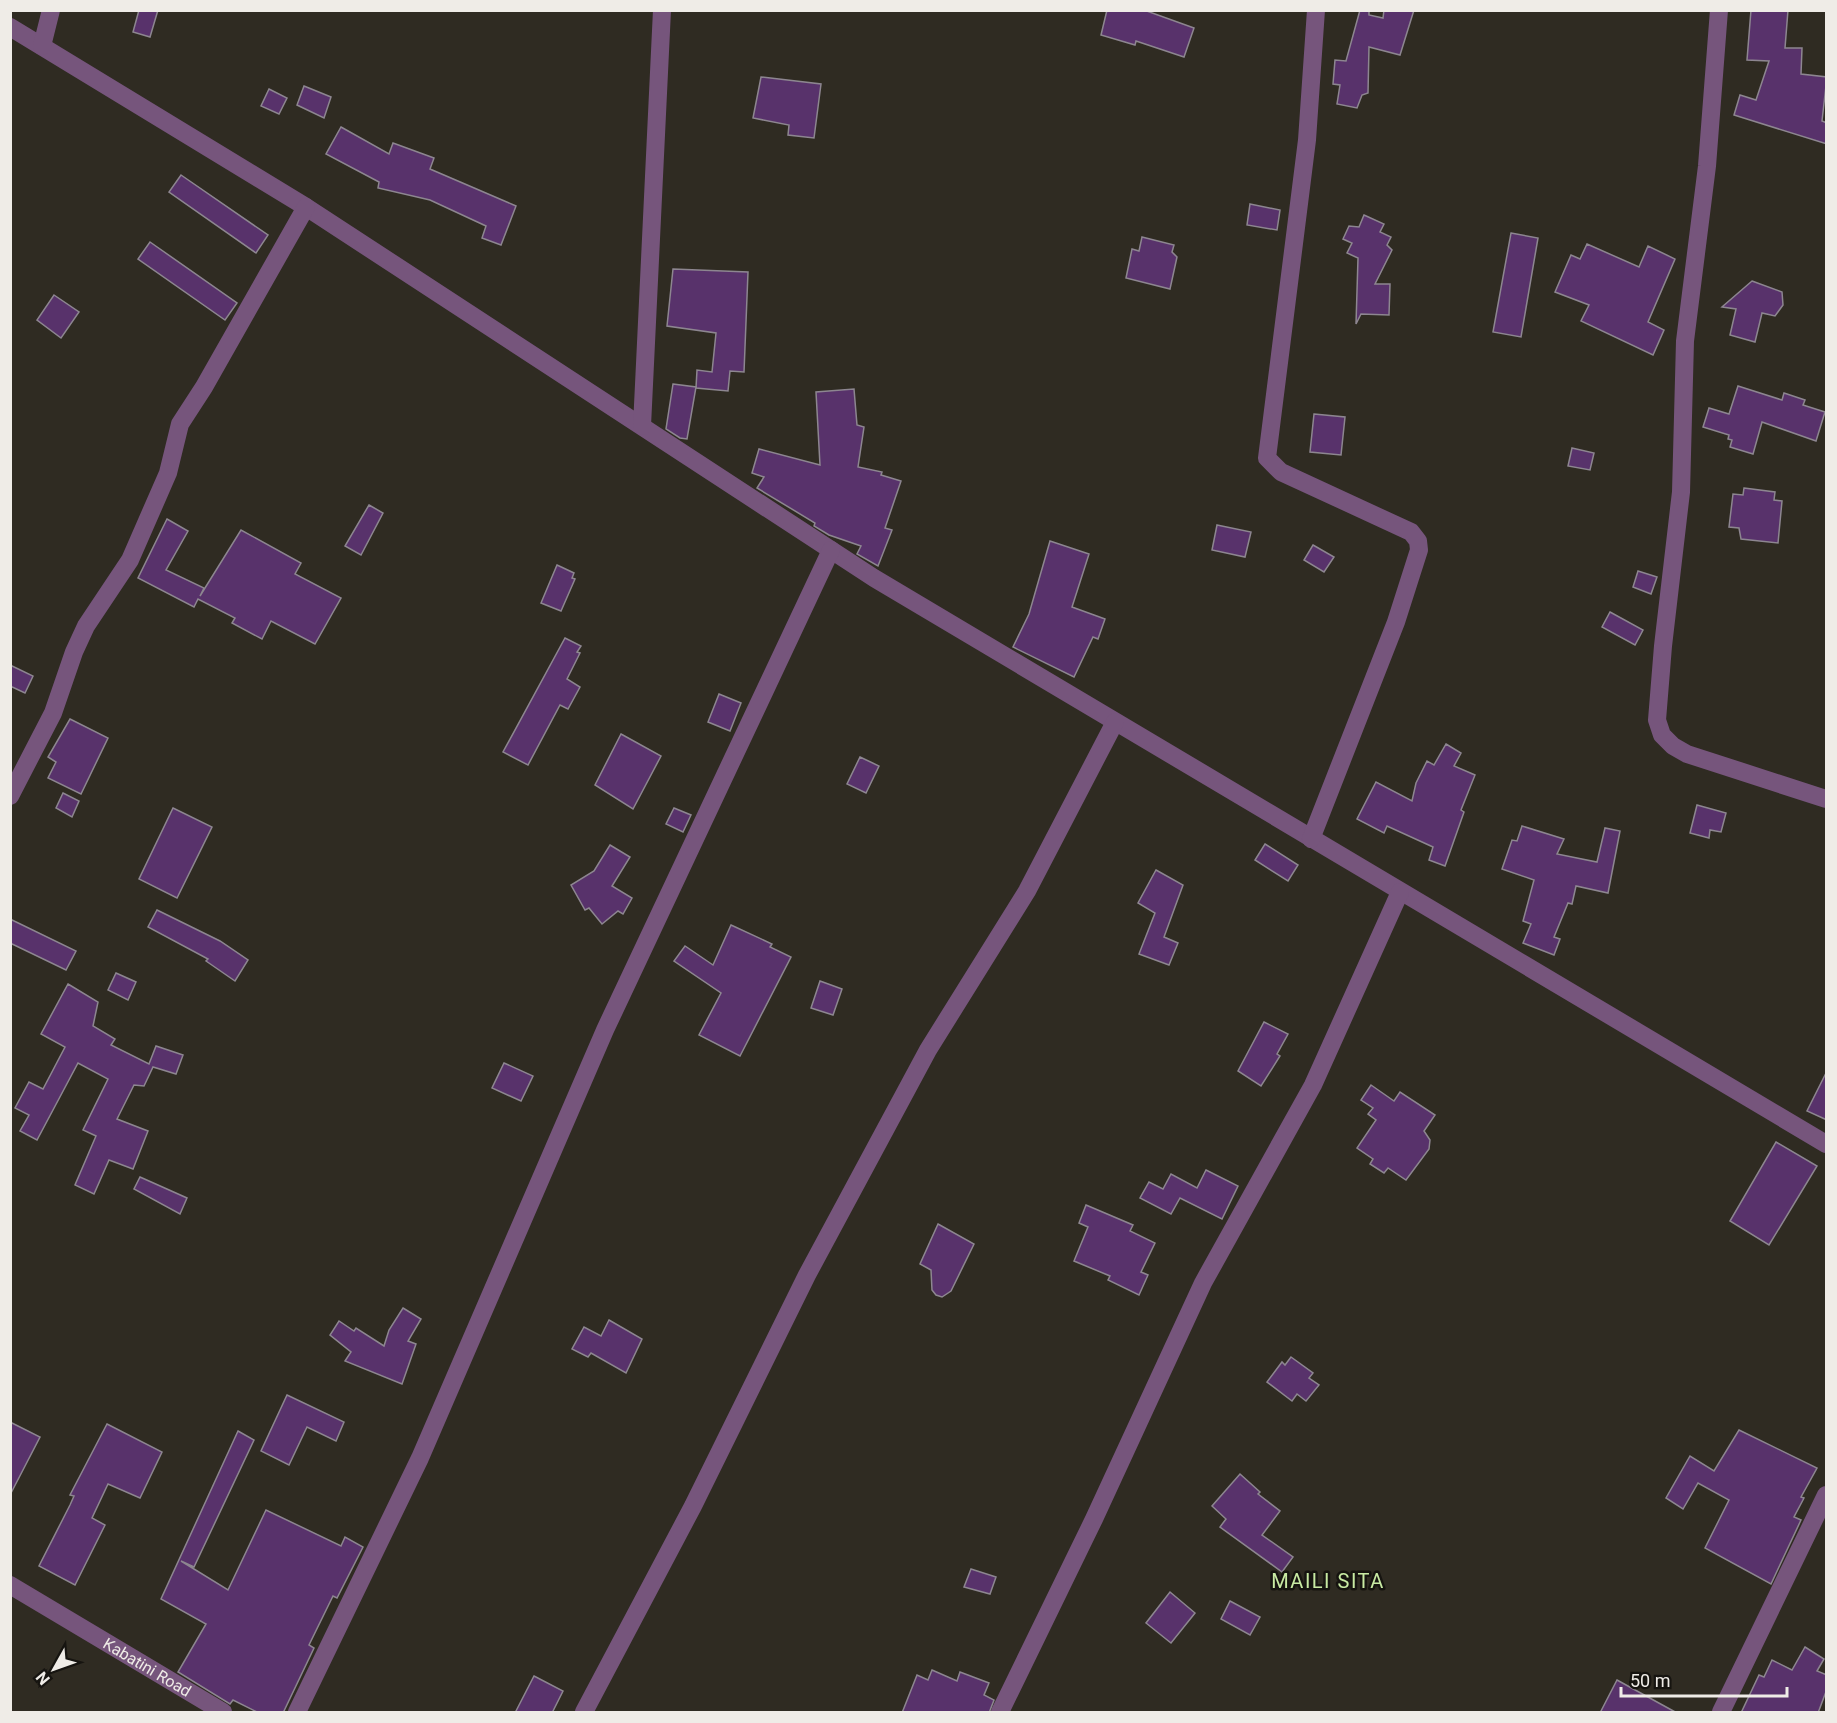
<svg xmlns="http://www.w3.org/2000/svg" width="1837" height="1723" viewBox="0 0 1837 1723" font-family="Roboto,sans-serif">
<style>
.building{fill:#58326b;stroke:#8d8690;stroke-width:1.5}
.lines{fill:none;stroke-linecap:round;stroke-linejoin:round}
.minor{stroke:#76557c;stroke-width:18}
.labels{text-anchor:middle;dominant-baseline:central;stroke-width:5;stroke-linejoin:round;paint-order:stroke}
.street-label{font-size:16px;fill:#efece7;stroke:#161410}
.quarter-label{font-size:20px;letter-spacing:1.5px;fill:#c8eaa3;stroke:#161410}
</style>
<rect width="100%" height="100%" fill="#2f2b22"/>
<g class="building">
<path d="M139 10H158L150 37 133 32Z"/>
<path d="M1107 10H1144L1194 28 1184 57 1136 41 1135 45 1101 35Z"/>
<path d="M1360 10H1369V15L1383 18 1384 10H1414L1400 55 1369 47 1368 93 1362 95 1357 108 1337 104 1340 85 1333 84 1335 60 1346 61Z"/>
<path d="M1751 10H1788L1785 48H1802L1801 74 1827 77 1822 121 1827 123V144L1734 115 1740 95 1756 100 1769 61 1747 60Z"/>
<path d="M761 77 821 84 814 138 788 135 789 125 753 118Z"/>
<path d="M304 86 331 97 324 118 297 105Z"/>
<path d="M269 89 287 98 279 114 261 106Z"/>
<path d="M341 127 389 154 393 143 434 158 430 169 516 206 501 245 482 238 486 226 430 200 378 188 379 182 326 154Z"/>
<path d="M181 175 268 235 256 253 169 192Z"/>
<path d="M1250 204 1280 210 1277 230 1247 225Z"/>
<path d="M1364 215 1384 224 1380 232 1391 237 1387 245 1392 250 1375 284H1390L1389 315 1361 314 1356 324 1358 258 1347 253 1352 243 1343 239 1349 226 1359 227Z"/>
<path d="M1511 233 1538 238 1521 337 1493 332Z"/>
<path d="M1142 237 1174 245 1172 252 1177 257 1170 289 1126 278 1132 249 1139 251Z"/>
<path d="M150 242 237 303 225 320 138 259Z"/>
<path d="M1587 244 1639 267 1648 246 1675 259 1648 322 1664 330 1653 355 1581 321 1589 305 1555 292 1571 255 1580 259Z"/>
<path d="M673 269 748 272 744 372 730 371 728 391 696 388 697 370 712 372 716 333 667 326Z"/>
<path d="M1752 281 1782 292 1783 305 1775 316 1762 313 1755 342 1730 335 1736 309 1722 307Z"/>
<path d="M54 295 79 312 61 338 37 320Z"/>
<path d="M673 384 696 387 687 439 680 438 666 429Z"/>
<path d="M1738 386 1782 400 1784 393 1805 400 1803 405 1825 412 1816 441 1762 422 1753 454 1730 447 1732 440 1728 439 1729 435 1703 427 1709 408 1729 414Z"/>
<path d="M854 389 857 425 864 427 858 467 882 472 881 475 901 481 885 528 892 530 878 566 857 554 861 546 829 535 814 526 815 523 757 488 764 477 752 473 759 449 820 465 816 392Z"/>
<path d="M1314 414 1345 417 1341 455 1310 452Z"/>
<path d="M1572 448 1594 453 1590 470 1568 466Z"/>
<path d="M1744 488 1775 492 1774 500 1782 501 1778 543 1741 539 1739 528 1729 527 1733 494 1743 495Z"/>
<path d="M369 505 383 513 361 555 345 546Z"/>
<path d="M167 519 188 531 166 570 204 588 200 596 241 530 301 563 295 574 341 598 315 644 271 621 262 639 232 623 235 618 198 599 194 607 138 578Z"/>
<path d="M1217 525 1251 532 1245 557 1212 550Z"/>
<path d="M1050 541 1089 554 1072 607 1105 619 1098 639 1093 637 1074 677 1013 647 1029 614Z"/>
<path d="M1313 545 1334 557 1324 572 1304 560Z"/>
<path d="M557 565 574 573 572 578 575 579 561 611 541 603Z"/>
<path d="M1638 571 1657 577 1651 594 1633 587Z"/>
<path d="M1610 612 1643 630 1635 645 1602 627Z"/>
<path d="M565 638 581 646 577 652 580 653 567 679 580 687 568 709 560 705 528 765 503 752Z"/>
<path d="M10 665 33 676 25 693 10 686Z"/>
<path d="M719 694 741 703 730 731 708 722Z"/>
<path d="M70 719 108 738 81 794 48 778 56 762 48 757Z"/>
<path d="M621 734 661 756 633 809 595 785Z"/>
<path d="M1446 744 1461 753 1454 766 1475 775 1461 810 1464 812 1445 866 1429 860 1433 847 1387 826 1384 833 1357 819 1376 782 1412 801 1416 783 1427 761 1434 765Z"/>
<path d="M860 757 879 766 866 793 847 784Z"/>
<path d="M63 793 79 801 72 817 56 808Z"/>
<path d="M1697 805 1726 813 1721 832 1710 830 1709 838 1690 833Z"/>
<path d="M173 808 212 827 177 898 139 879Z"/>
<path d="M674 808 691 815 683 832 666 824Z"/>
<path d="M1522 826 1564 839 1557 854 1597 862 1605 828 1620 831 1608 893 1576 886 1572 904 1568 903 1554 937 1560 939 1554 955 1523 943 1531 924 1523 921 1534 880 1502 869 1512 840 1517 841Z"/>
<path d="M1265 844 1298 865 1288 881 1255 860Z"/>
<path d="M610 845 630 857 612 886 632 898 623 914 618 911 602 924 589 908 585 910 571 885 594 871Z"/>
<path d="M1156 870 1183 885 1164 937 1178 943 1169 965 1139 954 1155 913 1138 903Z"/>
<path d="M157 910 220 941 248 960 235 981 206 961 208 959 148 927Z"/>
<path d="M10 919 76 951 66 970 10 943Z"/>
<path d="M731 925 772 944 770 947 791 957 740 1056 699 1035 721 993 674 961 685 946 713 965Z"/>
<path d="M116 973 136 982 128 1000 108 990Z"/>
<path d="M820 981 842 989 833 1015 811 1008Z"/>
<path d="M68 984 98 1002 93 1026 115 1039 111 1045 149 1064 156 1046 183 1055 176 1074 153 1067 144 1086 134 1085 117 1119 148 1131 133 1169 109 1160 94 1194 75 1185 96 1136 83 1130 108 1079 78 1063 37 1140 20 1131 29 1115 15 1108 29 1082 43 1089 65 1047 41 1034Z"/>
<path d="M1264 1022 1288 1034 1277 1054 1280 1056 1261 1086 1238 1071Z"/>
<path d="M504 1063 533 1076 521 1101 492 1088Z"/>
<path d="M1827 1071V1120L1807 1111Z"/>
<path d="M1371 1085 1394 1101 1400 1092 1435 1115 1424 1131 1430 1140 1429 1149 1406 1180 1388 1168 1384 1173 1370 1164 1373 1159 1357 1148 1376 1120 1368 1114 1373 1108 1361 1100Z"/>
<path d="M1776 1142 1817 1166 1769 1245 1730 1221Z"/>
<path d="M1206 1170 1238 1186 1222 1219 1180 1198 1171 1214 1140 1198 1149 1182 1163 1189 1171 1174 1197 1188Z"/>
<path d="M140 1177 187 1198 180 1214 134 1189Z"/>
<path d="M1086 1205 1133 1225 1130 1231 1155 1243 1141 1272 1148 1275 1139 1295 1108 1280 1110 1276 1074 1261 1088 1227 1079 1223Z"/>
<path d="M938 1224 974 1244 951 1291 942 1297 936 1295 932 1290 931 1270 920 1264Z"/>
<path d="M403 1308 421 1319 408 1341 416 1344 402 1384 345 1361 351 1352 330 1335 339 1321 354 1331 356 1328 384 1346 389 1330Z"/>
<path d="M609 1320 642 1339 626 1373 591 1353 588 1357 572 1349 584 1327 601 1336Z"/>
<path d="M1291 1357 1313 1373 1309 1378 1319 1385 1306 1401 1297 1394 1292 1401 1267 1382 1282 1362 1285 1365Z"/>
<path d="M287 1395 344 1422 336 1441 307 1427 289 1465 261 1451Z"/>
<path d="M10 1422 40 1437 10 1495Z"/>
<path d="M107 1424 162 1452 140 1498 108 1484 92 1518 105 1525 75 1585 39 1566 70 1505 74 1496 70 1495Z"/>
<path d="M1739 1430 1817 1468 1801 1497 1804 1498 1794 1517 1801 1520 1771 1584 1705 1548 1729 1500 1698 1483 1683 1509 1666 1498 1690 1456 1714 1471Z"/>
<path d="M238 1431 254 1440 194 1567 181 1561 228 1590 266 1510 341 1546 345 1537 363 1547 337 1598 333 1596 309 1645 314 1648 283 1713H259L233 1700 230 1704 178 1672 206 1624 161 1599Z"/>
<path d="M1240 1474 1260 1492 1258 1494 1280 1511 1262 1535 1293 1557 1282 1572 1220 1527 1226 1519 1212 1506Z"/>
<path d="M971 1569 996 1577 990 1594 964 1587Z"/>
<path d="M1170 1592 1195 1613 1171 1643 1146 1623Z"/>
<path d="M1230 1601 1260 1617 1250 1635 1221 1619Z"/>
<path d="M1805 1647 1824 1659 1817 1671 1827 1675V1689L1818 1713H1741L1759 1675 1764 1677 1772 1660 1792 1670Z"/>
<path d="M932 1670 957 1681 960 1672 989 1683 984 1695 994 1700 989 1713H902L917 1675 928 1680Z"/>
<path d="M534 1676 563 1691 552 1713H515Z"/>
<path d="M1617 1680 1677 1713H1600Z"/>
</g>
<g class="lines">
<g class="minor">
<path d="M1719 10 1707 166 1685 341 1681 492 1663 646 1657 720 1662 735 1673 746 1687 754 1826 799"/>
<path d="M10 27 306 207 874 578 1826 1144"/>
<path d="M42 46 51 10"/>
<path d="M642 426 662 10"/>
<path d="M10 796 53 713 74 652 86 626 130 560 168 473 180 424 204 387 306 207"/>
<path d="M1311 839 1396 622 1419 550 1418 541 1411 532 1281 472 1267 458 1307 140 1316 10"/>
<path id="s1" d="M10 1585 223 1712"/>
<path d="M297 1712 420 1458 605 1030 831 550"/>
<path d="M584 1712 693 1506 807 1275 928 1050 1027 891 1115 722"/>
<path d="M1000 1712 1094 1519 1203 1283 1313 1085 1400 892"/>
<path d="M1721 1712 1826 1495"/>
</g>
</g>
<g class="labels">
<g class="street-label">
<text stroke="none"><textPath href="#s1" startOffset="160">Kabatini Road</textPath></text>
</g>
<g class="quarter-label">
<text x="1328" y="1581">MAILI SITA</text>
</g>
</g>
<rect width="1837" height="1723" fill="none" stroke="#efece7" stroke-width="24"/>
<g transform="translate(54 1669) rotate(230)" stroke="#161410" stroke-width="4.5" paint-order="stroke">
<path d="M0-4.5L10 22L0 15L-10 22Z" fill="#efece7"/>
<text y="-9" font-size="16" font-weight="bold" text-anchor="middle" fill="#efece7">N</text>
</g>
<path d="M1621 1687v9h166v-9" fill="none" stroke="#efece7" stroke-width="3"/>
<text x="1630" y="1687" font-size="18" fill="#efece7" stroke="#161410" stroke-width="4.5" paint-order="stroke">50 m</text>
</svg>
